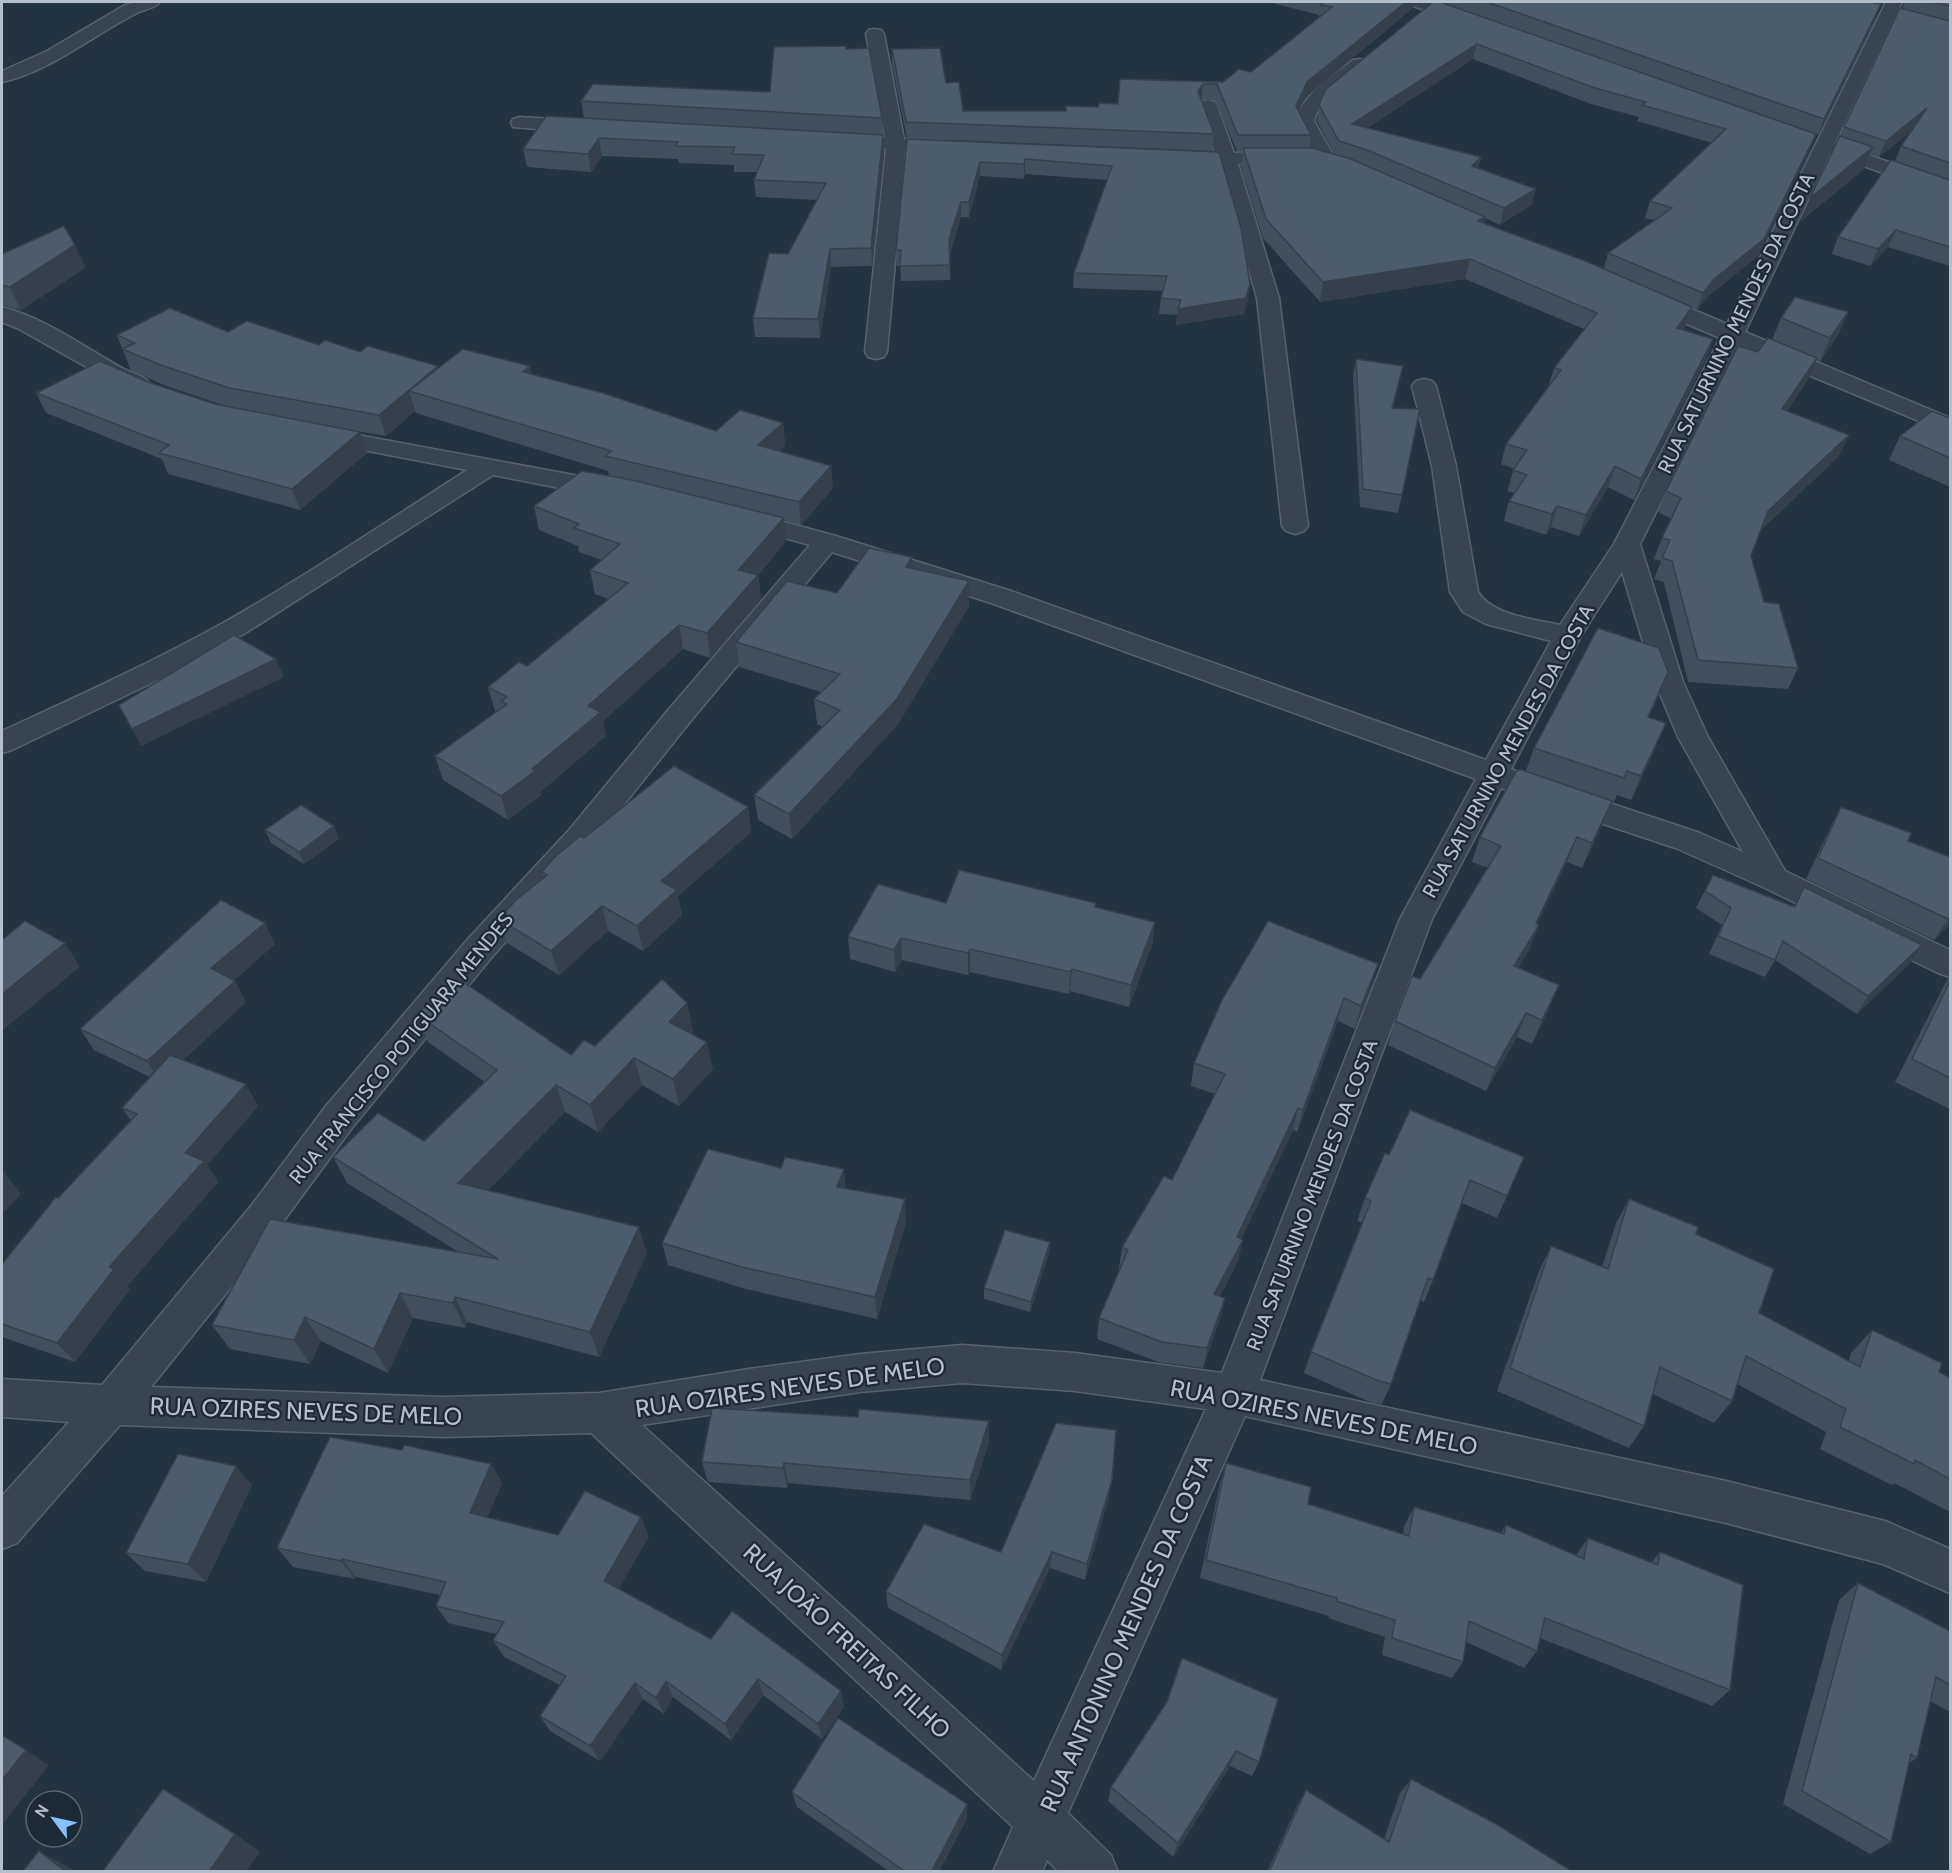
<svg xmlns="http://www.w3.org/2000/svg" width="1952" height="1873" viewBox="0 0 1952 1873" font-family="Cabin,sans-serif">
<style>
.lines{fill:none;stroke-linecap:round;stroke-linejoin:round}
.minor-casing{stroke:#56626d;stroke-width:3}
.minor{fill:#384450;fill-rule:evenodd}
.wall{fill:#414f5c;fill-rule:evenodd}
.shaded-wall{fill:#35404b}
.building{fill:#4c5c6b;stroke:#35404b;stroke-width:1.5}
.labels{text-anchor:middle;dominant-baseline:central;stroke-width:4.5;stroke-linejoin:round;paint-order:stroke}
.street-label{font-size:20px;fill:#b4bfca;stroke:#1d2935}
.near-street-label{font-size:24px;fill:#b4bfca;stroke:#1d2935}
</style>
<rect width="100%" height="100%" fill="#243340"/>
<g class="lines">
<defs>
<g id="minor">
<path d="M137 2H160C155 9 143 9 135 14 94 35 47 73 2 82V71L47 51 125 5Z"/>
<path d="M1411 2H1434L1477 16 1480 20 1477 24H1465L1413 6Z"/>
<path d="M1886 2H1902L1835 143 1950 184V197L1830 154 1745 332 1950 418V434L1739 346 1640 544 1683 682 1708 737 1785 871 1950 950V977L1938 973 1763 887 1678 849 1553 807 1549 799 1553 791 1564 788 1700 833 1743 852 1678 737 1655 682 1622 572 1581 636 1511 769 1526 775 1530 782 1526 789 1515 793 1501 788 1432 919 1260 1380 1726 1481 1885 1521 1950 1549V1593L1883 1564 1726 1523 1245 1416 1068 1813 1111 1855 1118 1872H1059L1047 1860 1042 1872H993L1013 1827 591 1433 443 1437 120 1425 17 1543 2 1549V1496L69 1422 2 1417V1379L102 1385 251 1206 326 1106 468 939 569 830 669 709 810 545 734 524 730 519 734 514 743 511 836 536 1011 591 1486 760 1551 641 1486 624 1463 612 1450 592 1432 466 1412 386 1416 381 1424 379 1432 381 1436 386 1456 466 1478 592C1493 616 1534 619 1560 625L1614 544 1720 338 1640 304 1637 299 1640 294 1648 292 1656 294 1727 324ZM832 552 991 603 1476 779 1400 919 1222 1373 1075 1353 962 1345 860 1354 749 1369 599 1393 443 1397 151 1387 277 1230 352 1128 492 957 591 846 689 723ZM962 1383 1075 1391 1206 1409 1034 1781 642 1425 860 1392Z"/>
<path d="M875 29 881 30 884 34 904 139 951 141 958 143 961 147 958 151 951 153 905 150 887 352 884 357 876 359 868 357 865 352 886 149 837 147 830 145 827 141 830 137 837 135 885 138 866 34 869 30Z"/>
<path d="M1359 59 1365 60 1368 64 1365 68C1347 83 1320 97 1314 121L1337 162 1334 166H1320L1296 121C1303 93 1332 77 1353 60Z"/>
<path d="M1208 100 1215 102 1217 106 1234 153 1286 151 1293 153 1296 157 1293 161 1286 163 1238 164 1279 298 1308 526 1304 531 1295 534 1286 531 1282 526 1257 298 1219 165 1176 163 1169 161 1166 157 1169 153H1215L1199 106 1201 102Z"/>
<path d="M520 117 585 121 592 123 594 127 592 131 585 133 513 127 511 123 513 119Z"/>
<path d="M2 307C45 318 84 347 122 368 131 373 144 375 150 384L146 389 138 391 113 382 19 329 2 322Z"/>
<path d="M320 428 611 482 620 485 624 490 620 495 611 498 493 475 244 634 158 680 12 750 2 753V731C76 697 151 663 223 623 306 576 386 522 467 470L311 440 308 435 311 430Z"/>
</g>
</defs>
<use href="#minor" class="minor-casing"/>
<use href="#minor" class="minor"/>
</g>
<g class="wall">
<path d="M1268 2H1415L1414 7 1305 98 1299 111 1311 135 1309 148 1335 155 1317 121 1319 105 1445 3 1444 2H1884L1880 5 1875 20 1818 135 1816 134 1810 150 1758 256 1707 297 1697 310 1692 308 1685 327 1683 330 1713 339 1706 359 1634 500 1608 487 1579 536 1551 527 1546 535 1504 521 1509 501 1515 493 1507 491 1514 469 1501 464 1506 444 1548 387 1554 368 1584 329 1465 279 1320 302 1263 238 1241 167 1243 151H1237L1215 100H1202L1214 134 1212 151 907 138 892 65V49L946 83 963 111H1066L1098 107 1118 104 1120 79 1223 82 1251 72 1319 18V15ZM1473 59 1591 104 1639 117 1637 121 1712 143 1650 201 1645 218 1654 220 1608 253 1604 268 1484 224 1485 218 1500 225 1531 205 1536 189 1478 168 1481 157 1367 128Z"/>
<path d="M1903 2H1950V266L1888 247 1870 266 1832 254 1838 237 1895 161 1901 146 1910 132 1879 157 1871 154 1864 169 1801 221 1844 127 1902 9 1904 3Z"/>
<path d="M846 49 882 118 884 152 872 266 831 267 820 338 755 337 753 318 817 200 756 197 754 180 757 172H734V165L679 163 678 159 602 156 591 172 527 167 523 149 584 118 581 101 770 92Z"/>
<path d="M907 139 1219 152 1248 299 1244 314 1176 325 1177 315 1159 314 1161 298 1163 291 1073 288 1074 273 1107 180 1025 174 1024 179 980 176 969 217H961L950 253V280L901 281 900 266H897L896 250Z"/>
<path d="M75 245 85 268 21 310 2 305V254Z"/>
<path d="M1848 312 1838 335 1820 362 1816 360 1809 378 1787 411 1839 456 1760 531 1751 556 1764 602 1798 668 1788 689 1688 682 1664 582 1654 579 1661 561 1654 559 1662 538 1671 519 1658 512 1666 491 1758 352 1772 340 1781 318Z"/>
<path d="M228 332 319 345 360 352 439 368 532 374 716 431 783 423 785 445 779 451 833 488 801 525 784 520 786 541 758 575 761 599 710 658 683 649 603 721 606 736 540 792 541 795 508 820 443 780 435 756 496 712 495 711 488 687 527 666 609 599 595 594 590 570 602 560 579 552 578 546 539 530 534 506 609 476 608 471 416 413 415 411 386 436 344 429 360 432 367 453 300 510 168 474 162 459 46 413 36 393 215 404 229 407 169 387 131 371 117 335Z"/>
<path d="M1356 359 1399 384 1393 408 1420 409 1398 513 1360 507 1353 376Z"/>
<path d="M1950 418V487L1889 460 1900 436Z"/>
<path d="M912 569 969 606 898 724 792 839 758 820 754 795 823 727 817 724 814 699 821 692 739 667 736 642 837 593Z"/>
<path d="M1668 672 1649 717 1656 747 1631 800 1617 795 1614 802 1612 801 1602 825 1582 868 1567 862 1537 924 1539 925 1529 949 1518 968 1549 1009 1532 1044 1517 1037 1486 1091 1388 1045 1395 1021 1488 868 1472 862 1480 837 1526 771 1534 748Z"/>
<path d="M748 807 751 832 678 896 682 915 643 951 608 931 559 975 507 943 499 919 544 878 542 872 584 838Z"/>
<path d="M1841 807 1908 841 1950 924 1934 940 1806 879 1830 828Z"/>
<path d="M265 830 339 839 304 864 271 843Z"/>
<path d="M1713 875 1794 906 1804 887 1911 962 1857 1014 1775 960 1765 977 1709 954 1722 925 1696 908Z"/>
<path d="M946 903 1096 908 1155 922 1152 945 1129 1007 1070 991 1069 994 970 972 968 975 902 960 895 972 850 959 848 937Z"/>
<path d="M275 944 234 980 246 1002 183 1060 258 1106 207 1165 218 1182 127 1286 130 1289 75 1362 2 1337V1264L58 1198 131 1121 122 1108 150 1077 94 1050 80 1029Z"/>
<path d="M1950 974V1109L1895 1082Z"/>
<path d="M1371 987 1355 1029 1338 1021 1297 1132 1293 1130 1241 1239 1238 1261 1220 1296 1225 1298 1220 1318 1203 1368 1158 1362 1097 1339 1099 1318 1120 1269 1119 1268 1122 1247 1172 1180 1215 1094 1191 1086 1194 1063Z"/>
<path d="M416 1014 571 1055 595 1046 693 1031 690 1033 713 1069 679 1106 642 1085 598 1132 565 1112 488 1190 647 1253 599 1357 467 1322 465 1328 413 1318 388 1373 321 1341 310 1364 230 1349 212 1325 457 1251 347 1183 333 1157 424 1141 485 1082 428 1042Z"/>
<path d="M1410 1110 1507 1196 1497 1218 1462 1203 1433 1280 1424 1302 1420 1300 1391 1384 1382 1404 1370 1402 1304 1373 1311 1352 1363 1223 1357 1221 1365 1198 1389 1155Z"/>
<path d="M846 1188 906 1222 877 1319 746 1289 668 1265 662 1243Z"/>
<path d="M1629 1199 1696 1234 1759 1313 1849 1361 1851 1353 1872 1330 1939 1372 1950 1378V1512L1894 1483 1892 1485 1820 1449 1826 1432 1737 1384 1732 1401 1714 1423 1653 1394 1644 1426 1629 1448 1497 1391 1539 1271 1551 1246 1602 1267 1616 1223Z"/>
<path d="M1050 1242 1049 1253 1030 1312 984 1299V1288Z"/>
<path d="M858 1417 989 1442 970 1500 788 1483 787 1488 708 1482 702 1462Z"/>
<path d="M402 1450 491 1464 502 1483 487 1518 558 1535 649 1536 618 1589 711 1639 844 1707 822 1739 763 1695 731 1740 673 1697 664 1714 643 1699 600 1761 550 1731 540 1716 560 1685 504 1657 493 1640 496 1634 448 1623 436 1606 440 1595 356 1577 355 1579 293 1567 277 1548Z"/>
<path d="M1226 1463 1308 1504 1403 1534 1404 1526 1414 1507 1501 1533 1506 1525 1576 1555 1588 1538 1651 1563 1660 1552 1730 1690 1712 1706 1540 1638 1537 1651 1524 1668 1466 1642 1463 1662 1452 1678 1382 1655 1385 1637 1328 1618 1329 1616 1200 1578 1220 1483Z"/>
<path d="M252 1485 206 1582 145 1571 126 1553Z"/>
<path d="M1109 1497 1085 1580 1050 1568 1001 1670 888 1608 886 1592 1001 1552Z"/>
<path d="M1858 1583 1949 1630 1950 1625V1712L1930 1701 1917 1758 1909 1763 1891 1842 1870 1854 1783 1804 1839 1600Z"/>
<path d="M1167 1702 1259 1762 1252 1776 1230 1766 1173 1857 1108 1801 1111 1787Z"/>
<path d="M1411 1779 1573 1872H1267L1298 1804 1306 1790 1384 1839 1400 1793Z"/>
<path d="M792 1792 967 1804V1818L939 1872H890L797 1807Z"/>
</g>
<g class="shaded-wall">
<path d="M1406 2H1415L1414 7 1305 98 1294 122 1296 106 1307 82Z"/>
<path d="M1881 4 1875 20 1818 135 1824 119Z"/>
<path d="M1477 44 1473 59 1349 140 1352 124Z"/>
<path d="M1203 84 1201 100 1198 91Z"/>
<path d="M1927 108 1920 124 1879 157 1886 141Z"/>
<path d="M1816 134 1810 150 1758 256 1707 297 1697 310 1703 293Z"/>
<path d="M883 135 884 152 872 266 871 248Z"/>
<path d="M599 138 602 156 591 172 588 154Z"/>
<path d="M1873 147 1864 169 1801 221 1810 198Z"/>
<path d="M1481 157 1477 173 1472 166Z"/>
<path d="M1025 159V174L1024 179V164Z"/>
<path d="M980 162V176L969 217V202Z"/>
<path d="M1536 189 1531 205 1500 225 1504 208Z"/>
<path d="M961 202V217L949 254V239Z"/>
<path d="M1485 217 1481 236 1478 221Z"/>
<path d="M1896 230 1888 247 1870 266 1878 249Z"/>
<path d="M75 245 85 268 21 310 10 287Z"/>
<path d="M830 249 831 267 820 338 818 319Z"/>
<path d="M1470 259 1465 279 1320 302 1323 282Z"/>
<path d="M1250 284 1248 299 1244 314 1176 325 1178 309Z"/>
<path d="M1692 307 1685 327 1670 348 1677 328Z"/>
<path d="M1848 312 1838 335 1820 362 1830 338Z"/>
<path d="M1713 339 1706 359 1634 500 1641 479Z"/>
<path d="M1817 358 1809 378 1774 430 1782 409Z"/>
<path d="M438 366 444 387 409 391 415 411 386 436 379 415Z"/>
<path d="M530 366 535 388 523 372Z"/>
<path d="M783 423 785 445 761 468 758 445Z"/>
<path d="M360 432 367 453 300 510 292 489Z"/>
<path d="M1849 435 1839 456 1759 532 1768 511Z"/>
<path d="M831 466 833 488 801 525 799 502Z"/>
<path d="M1615 466 1608 487 1579 536 1586 515Z"/>
<path d="M1557 506 1551 527 1546 535 1552 514Z"/>
<path d="M784 518 786 541 741 594 738 570Z"/>
<path d="M912 557 913 581 906 567Z"/>
<path d="M758 575 761 599 710 658 707 633Z"/>
<path d="M969 581V606L898 724 792 839 789 814Z"/>
<path d="M679 625 683 649 603 721 606 736 540 792 541 795 508 820 501 796 588 706Z"/>
<path d="M276 659 284 677 141 746 132 729Z"/>
<path d="M1668 672 1659 696 1638 741 1648 717Z"/>
<path d="M1666 723 1656 747 1631 800 1641 776Z"/>
<path d="M1612 801 1602 825 1582 868 1592 843Z"/>
<path d="M748 807 751 832 678 896 682 915 643 951 637 926 661 881Z"/>
<path d="M334 826 339 839 304 864 299 852Z"/>
<path d="M1577 837 1567 862 1530 939 1539 925 1529 949 1505 990 1514 966Z"/>
<path d="M602 906 608 931 559 975 551 951Z"/>
<path d="M1950 917V924L1934 940 1948 919Z"/>
<path d="M1155 922 1152 945 1129 1007 1131 985Z"/>
<path d="M265 923 275 944 223 989 211 968Z"/>
<path d="M901 938 902 960 895 972 894 950Z"/>
<path d="M65 943 80 967 3 1030 2 1028V994Z"/>
<path d="M1922 945 1911 962 1857 1014 1868 996Z"/>
<path d="M970 949V972L968 975V953Z"/>
<path d="M1378 964 1371 987 1355 1029 1361 1006Z"/>
<path d="M1072 969 1070 991 1069 994 1070 972Z"/>
<path d="M235 981 246 1002 160 1082 147 1061Z"/>
<path d="M1559 985 1549 1009 1532 1044 1542 1020Z"/>
<path d="M1344 998 1338 1021 1297 1132 1303 1110Z"/>
<path d="M687 1003 693 1031 675 1049 669 1022Z"/>
<path d="M1526 1013 1517 1037 1486 1091 1495 1068Z"/>
<path d="M707 1042 713 1069 679 1106 673 1079Z"/>
<path d="M634 1058 642 1085 598 1132 590 1105Z"/>
<path d="M246 1084 258 1106 207 1165 218 1182 127 1286 130 1289 75 1362 57 1343 185 1153Z"/>
<path d="M556 1085 565 1112 469 1209 458 1183Z"/>
<path d="M1298 1108 1293 1130 1232 1259 1237 1237Z"/>
<path d="M844 1169 846 1192 837 1187Z"/>
<path d="M3 1171 21 1194 2 1214V1172Z"/>
<path d="M905 1199 906 1222 877 1319 875 1297Z"/>
<path d="M639 1227 647 1253 599 1357 590 1332Z"/>
<path d="M1243 1240 1238 1261 1210 1314 1214 1294Z"/>
<path d="M1050 1242 1049 1253 1030 1312 1031 1302Z"/>
<path d="M400 1293 413 1318 388 1373 374 1349Z"/>
<path d="M455 1297 467 1322 465 1328 453 1303Z"/>
<path d="M1225 1298 1220 1318 1203 1368 1207 1348Z"/>
<path d="M305 1317 321 1341 310 1364 294 1340Z"/>
<path d="M989 1421V1442L970 1500V1480Z"/>
<path d="M784 1463 788 1483 787 1488 783 1468Z"/>
<path d="M491 1464 502 1483 481 1532 470 1513Z"/>
<path d="M236 1466 252 1485 206 1582 188 1564Z"/>
<path d="M1112 1480 1109 1497 1085 1580 1087 1564Z"/>
<path d="M641 1517 649 1536 613 1599 604 1581Z"/>
<path d="M1052 1552 1050 1568 1001 1670 1002 1655Z"/>
<path d="M342 1559 356 1577 355 1579 341 1561Z"/>
<path d="M758 1679 763 1695 731 1740 725 1724Z"/>
<path d="M666 1681 673 1697 664 1714 656 1698Z"/>
<path d="M635 1683 643 1699 600 1761 590 1746Z"/>
<path d="M841 1691 844 1707 822 1739 818 1724Z"/>
<path d="M26 1750 49 1765 2 1825V1780Z"/>
<path d="M1236 1751 1230 1766 1173 1857 1178 1843Z"/>
<path d="M967 1804V1818L939 1872H931Z"/>
<path d="M235 1834 260 1852 246 1872H209Z"/>
<path d="M39 1851 70 1868 75 1872H66Z"/>
</g>
<g class="building">
<path d="M1325 2H1406L1307 82 1296 106 1311 135H1238L1217 84H1203L1198 91 1214 134 906 122 892 49 940 48 946 83 959 82 963 111H1066V106L1098 107 1099 103 1118 104 1120 79 1223 82 1239 69 1251 72 1332 7 1321 5Z"/>
<path d="M1433 2H1440L1816 134 1764 239 1713 280 1703 293 1608 253 1672 208 1650 201 1726 129 1642 105 1646 102 1595 88 1477 44 1352 124 1481 157 1472 166 1536 189 1504 208 1367 150 1339 141 1319 105 1326 89Z"/>
<path d="M1487 2H1869L1881 4 1824 119Z"/>
<path d="M1932 2H1950V6Z"/>
<path d="M1900 8 1950 21V163L1901 146 1927 108 1886 141 1844 127Z"/>
<path d="M846 46V49L869 48 882 118 581 101 593 84 770 92 774 47Z"/>
<path d="M546 116 883 135 871 248 830 249 818 319 753 318 769 253 788 254 826 183 754 180 764 155 732 154 735 147 676 146 678 142 599 138 588 154 523 149Z"/>
<path d="M1840 136 1873 147 1810 198Z"/>
<path d="M907 139 1219 152 1241 228 1250 284 1246 298 1178 309 1181 300 1161 298 1167 276 1074 273 1112 166 1025 159 1024 164 980 162 969 202H961L949 239 950 265 900 266 901 250H896Z"/>
<path d="M1243 148H1312L1351 159 1485 217 1478 221 1588 262 1692 307 1677 328 1713 339 1641 479 1615 466 1586 515 1557 506 1552 514 1509 501 1527 475 1513 470 1527 450 1506 444 1561 370 1554 368 1597 313 1470 259 1323 282 1266 219Z"/>
<path d="M1891 160 1950 180V247L1896 230 1878 249 1838 237Z"/>
<path d="M64 226 75 245 10 287 2 285V254Z"/>
<path d="M1795 297 1848 312 1830 338 1781 318Z"/>
<path d="M170 308 228 332 247 321 319 345 325 340 360 352 368 346 438 366 379 415 229 388 161 365 122 349 135 343 117 335Z"/>
<path d="M1768 338 1817 358 1782 409 1849 435 1768 511 1751 556 1764 602 1779 604 1798 668 1698 660 1672 561 1662 558 1670 540 1662 538 1681 498 1666 491 1738 346 1758 352Z"/>
<path d="M463 349 530 366 523 372 603 393 716 431 740 410 783 423 758 445 831 466 799 502 605 456 612 451 409 391Z"/>
<path d="M1356 359 1403 366 1392 408 1420 409 1402 495 1363 489Z"/>
<path d="M100 361 148 382 215 404 360 432 292 489 159 453 169 445 36 393Z"/>
<path d="M1932 411 1950 418V458L1900 436Z"/>
<path d="M582 471 632 480 784 518 738 570 758 575 707 633 679 625 588 706 601 712 532 769 535 771 501 796 435 756 507 704 501 701 507 697 488 687 519 662 527 666 628 583 590 570 620 544 574 528 579 524 534 506Z"/>
<path d="M869 548 912 557 906 567 969 581 897 699 789 814 754 795 840 710 814 699 840 674 736 642 787 581 837 593Z"/>
<path d="M1598 628 1659 648 1668 672 1648 717 1666 723 1641 776 1627 771 1624 778 1534 748Z"/>
<path d="M234 635 276 659 132 729 119 705Z"/>
<path d="M674 766 748 807 661 881 677 890 637 926 602 906 551 951 499 919 516 900 547 875 542 872 555 857 580 836 584 838Z"/>
<path d="M1517 770H1522L1612 801 1592 843 1577 837 1536 923 1539 925 1514 966 1559 985 1542 1020 1526 1013 1495 1068 1395 1021 1412 976 1420 979 1501 846 1480 837Z"/>
<path d="M301 805 334 826 299 852 265 830Z"/>
<path d="M1841 807 1911 833 1908 841 1950 857V917L1948 919 1818 858Z"/>
<path d="M959 870 1096 903 1095 907 1155 922 1131 985 1072 969 1070 972 970 949 968 953 901 938 894 950 848 937 878 884 946 903Z"/>
<path d="M1713 875 1795 907 1804 887 1922 945 1868 996 1783 941 1775 960 1718 936 1731 908 1705 891Z"/>
<path d="M221 900 265 923 211 968 235 981 147 1061 80 1029Z"/>
<path d="M25 921 65 943 2 994V940Z"/>
<path d="M1268 921 1378 964 1361 1006 1344 998 1303 1110 1298 1108 1237 1237 1243 1240 1214 1294 1225 1298 1207 1348 1162 1342 1099 1318 1128 1250 1122 1247 1164 1176 1172 1180 1225 1074 1194 1063 1222 1000Z"/>
<path d="M459 979 571 1055 584 1040 595 1046 662 979 687 1003 669 1022 707 1042 673 1079 634 1058 590 1105 556 1085 458 1183 639 1227 590 1332 455 1297 453 1303 400 1293 374 1349 305 1317 294 1340 212 1325 270 1219 498 1259 333 1157 378 1113 424 1141 497 1070 416 1014Z"/>
<path d="M1950 981V1078L1912 1059Z"/>
<path d="M170 1055 246 1084 185 1153 204 1161 109 1267 114 1269 57 1343 2 1324V1264L56 1197 58 1198 137 1114 122 1108Z"/>
<path d="M1410 1110 1524 1157 1507 1196 1470 1180 1433 1280 1428 1278 1391 1384 1379 1381 1311 1352 1371 1201 1365 1198 1385 1153 1389 1155Z"/>
<path d="M708 1149 781 1168 785 1157 844 1169 837 1187 905 1199 875 1297 742 1267 662 1243Z"/>
<path d="M1629 1199 1698 1227 1696 1234 1774 1269 1759 1313 1860 1367 1872 1330 1942 1363 1939 1372 1950 1378V1479L1915 1460 1914 1464 1840 1427 1846 1409 1746 1356 1732 1401 1660 1367 1644 1426 1510 1368 1551 1246 1608 1269Z"/>
<path d="M1005 1230 1050 1242 1031 1302 984 1288Z"/>
<path d="M712 1408 858 1417 859 1409 989 1421 970 1480 784 1463 783 1468 702 1462Z"/>
<path d="M1056 1423 1116 1430 1112 1480 1087 1564 1052 1552 1002 1655 886 1592 924 1524 1001 1552Z"/>
<path d="M330 1437 402 1450 404 1445 491 1464 470 1513 558 1535 585 1491 641 1517 604 1581 711 1639 732 1611 841 1691 818 1724 758 1679 725 1724 666 1681 656 1698 635 1683 590 1746 540 1716 566 1676 493 1640 504 1622 436 1606 446 1582 342 1559 341 1561 277 1548Z"/>
<path d="M178 1454 236 1466 188 1564 126 1553Z"/>
<path d="M1226 1463 1311 1487 1308 1504 1409 1536 1414 1507 1504 1534 1506 1525 1584 1559 1588 1538 1658 1565 1660 1552 1743 1585 1730 1690 1545 1618 1537 1651 1469 1621 1463 1662 1392 1638 1395 1620 1336 1601 1337 1598 1206 1560Z"/>
<path d="M1858 1583 1950 1631V1685L1936 1677 1917 1758 1911 1754 1891 1842 1802 1791Z"/>
<path d="M1182 1658 1278 1699 1259 1762 1236 1751 1178 1843 1111 1787 1167 1702Z"/>
<path d="M838 1718 967 1804 931 1872H906L792 1792Z"/>
<path d="M2 1735 26 1750 2 1780Z"/>
<path d="M1411 1779 1496 1824 1573 1872H1269L1306 1790 1389 1842Z"/>
<path d="M163 1789 235 1834 209 1872H102Z"/>
<path d="M39 1851 66 1872H22Z"/>
</g>
<g class="labels">
<g class="street-label">
<text transform="translate(1736 323) rotate(-64)">RUA SATURNINO MENDES DA COSTA</text>
<text transform="translate(1508 751) rotate(-61)">RUA SATURNINO MENDES DA COSTA</text>
<text transform="translate(401 1048) rotate(-51)">RUA FRANCISCO POTIGUARA MENDES</text>
<text transform="translate(1312 1195) rotate(-69)">RUA SATURNINO MENDES DA COSTA</text>
</g>
<g class="near-street-label">
<text transform="translate(790 1387) rotate(-8)">RUA OZIRES NEVES DE MELO</text>
<text transform="translate(306 1411) rotate(2)">RUA OZIRES NEVES DE MELO</text>
<text transform="translate(1324 1417) rotate(11)">RUA OZIRES NEVES DE MELO</text>
<text transform="translate(1126 1633) rotate(-66)">RUA ANTONINO MENDES DA COSTA</text>
<text transform="translate(847 1641) rotate(43)">RUA JOÃO FREITAS FILHO</text>
</g>
</g>
<rect width="1952" height="1873" fill="none" stroke="#b4bfca" stroke-width="6"/>
<g transform="translate(54 1819) rotate(303)"><circle r="28" fill="#1d2935" stroke="#596571" stroke-width="1.5"/>
<path d="M0-4.5L10 22L0 15L-10 22Z" fill="#87c1fc"/>
<text y="-9" font-size="16" font-weight="bold" text-anchor="middle" fill="#b4bfca">N</text>
</g>
</svg>
